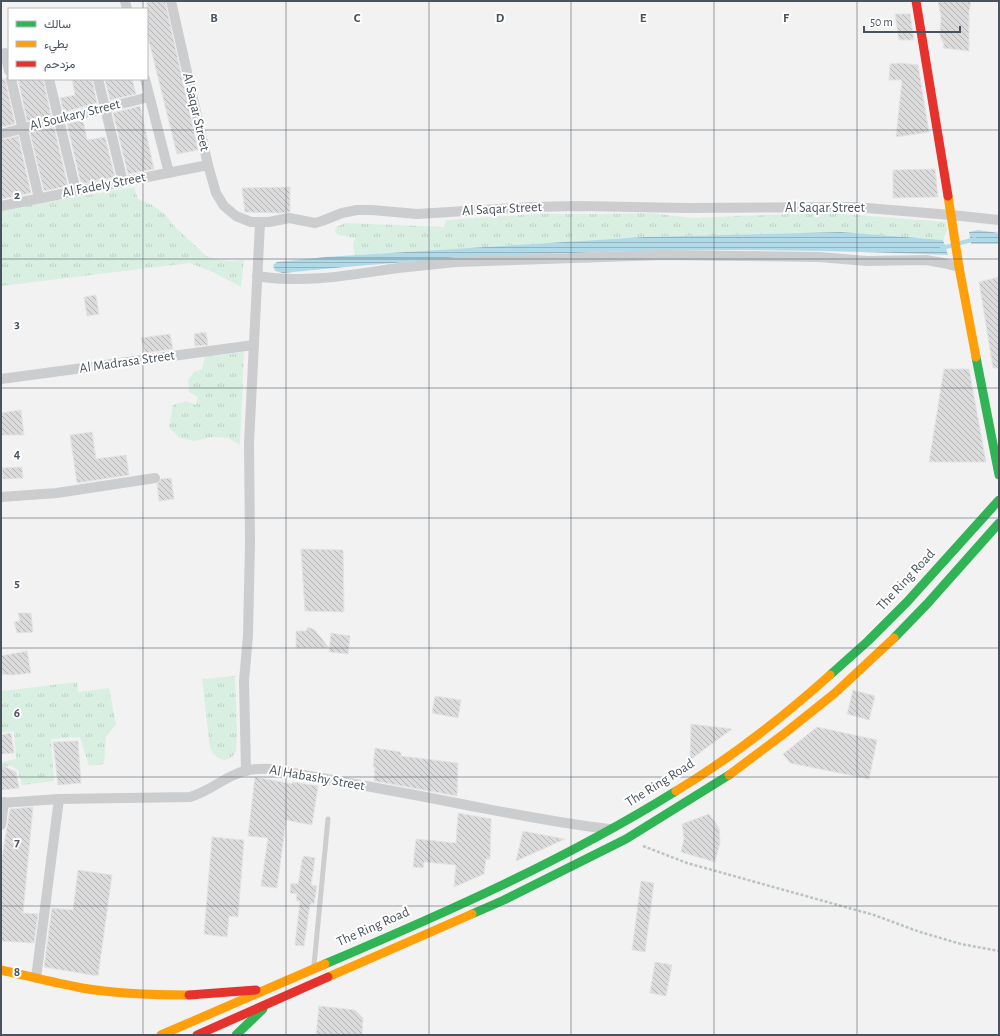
<svg xmlns="http://www.w3.org/2000/svg" width="1000" height="1036" viewBox="0 0 1000 1036" font-family="'Alegreya Sans',Vazirmatn,sans-serif">
<style>
.grass{fill:url(#grass-tufts)}
.water{fill:url(#water-rules)}
.lines{fill:none;stroke-linecap:round;stroke-linejoin:round}
.stream{stroke:#b1dae9;stroke-width:4}
.building{fill:url(#building-back-hatch);stroke:#e3e4e4}
.path{stroke:#bbc4c2;stroke-width:2.5;stroke-dasharray:3 2;stroke-linecap:butt}
.lane{stroke:#cccdcf;stroke-width:5}
.street{stroke:#cccdcf;stroke-width:10}
.fast{stroke:#30b455;stroke-width:9}
.slow{stroke:#ff9f0a;stroke-width:9}
.jam{stroke:#e5322d;stroke-width:9}
.grid{fill:none;stroke:#4a535d;stroke-width:1;stroke-opacity:0.55}
.labels{text-anchor:middle;dominant-baseline:central;stroke-width:4;stroke-linejoin:round;paint-order:stroke}
.street-label{font-size:14px;fill:#4a535d;stroke:#fff}
.grid-label{font-size:13px;text-anchor:middle;font-weight:bold;fill:#4a535d;stroke:#fff;stroke-width:4;stroke-linejoin:round;paint-order:stroke}
</style>
<defs>
<pattern id="grass-tufts" width="24" height="20" patternUnits="userSpaceOnUse"><rect width="24" height="20" fill="#d9efe2"/><path d="M3 7l-1-3M5 7V3M7 7l1-3M15 17l-1-3M17 17v-4M19 17l1-3" fill="none" stroke="#bccfc4"/></pattern>
<pattern id="water-rules" width="6" height="5" patternUnits="userSpaceOnUse"><rect width="6" height="5" fill="#b1dae9"/><path d="M0 2.5h6" fill="none" stroke="#92b3c0"/></pattern>
<pattern id="building-back-hatch" width="6" height="6" patternUnits="userSpaceOnUse"><rect width="6" height="6" fill="#dbdbdc"/><path d="M-1 5l2 2M0 0l6 6M5-1l2 2" fill="none" stroke="#b4b4b6"/></pattern>
</defs>
<rect width="100%" height="100%" fill="#f2f2f2"/>
<g class="grass">
<path d="M134 187 138 199 152 205 166 215 174 226 206 256 219 260 232 261 244 260 241 287 215 273 190 263 1 286V210Z"/>
<path d="M650 213 692 218 792 214H843L946 222 947 230 943 240 841 232 645 237 355 255 353 245 355 238 339 235 335 232 336 227 345 223 444 227 446 220 538 214H599Z"/>
<path d="M244 352 240 445 228 438 213 437 194 441 179 438 169 427 173 405 186 401 196 405 198 397 189 392 188 380 194 372 202 369 205 357Z"/>
<path d="M235 676 237 733 236 751 232 757 225 760 220 759 213 754 210 747 202 679Z"/>
<path d="M77 682 78 692 109 688 116 724 106 737 104 764 89 766 80 737 51 739 54 781 22 785 18 770 11 766 1 767V762L16 759 14 731 1 733V694L2 691Z"/>
</g>
<g class="water">
<path d="M978 230 999 233V244H971L969 232Z"/>
<path d="M841 232 943 240 948 255C726 245 504 250 283 273L275 271 273 265 277 262 326 257 645 237Z"/>
</g>
<g class="lines">
<path class="stream" d="M941 246 946 247 975 239"/>
</g>
<g class="building">
<path d="M147 1H165L198 150 177 154 147 33Z"/>
<path d="M938 1H971L969 11V51L943 48 944 44 941 39 940 34 941 16Z"/>
<path d="M895 14H910L914 40H899Z"/>
<path d="M901 63 918 65 929 132 896 137 902 80H889L890 64Z"/>
<path d="M1 79H5L15 124 1 127Z"/>
<path d="M18 79H43L51 115 27 121Z"/>
<path d="M72 79H92L97 103 64 112 60 98 75 95Z"/>
<path d="M105 79H132L136 94 110 100Z"/>
<path d="M140 106 154 169 128 174 113 113Z"/>
<path d="M83 120 87 140 105 137 115 177 81 184 67 124Z"/>
<path d="M54 127 68 186 44 191 30 133Z"/>
<path d="M18 136 31 193 1 199V140Z"/>
<path d="M935 169 938 197 893 198V170Z"/>
<path d="M290 187V212L279 213 245 212 242 188Z"/>
<path d="M999 277V368H993L979 282Z"/>
<path d="M96 295 99 314 87 316 84 297Z"/>
<path d="M206 332 208 345 195 346 194 334Z"/>
<path d="M170 334 173 349 145 353 141 338Z"/>
<path d="M944 369H969L986 462H929Z"/>
<path d="M21 410 24 435H1V413Z"/>
<path d="M92 432 96 459 126 455 129 475 77 483 70 435Z"/>
<path d="M22 467 23 478 3 479 2 468Z"/>
<path d="M171 478 174 499 159 501 157 484 161 479Z"/>
<path d="M301 549 343 550 344 612 305 611Z"/>
<path d="M18 613H31L33 632 17 633 14 622 20 621Z"/>
<path d="M308 627 315 630 329 648H296V631H306Z"/>
<path d="M331 633 350 636 348 654 329 652Z"/>
<path d="M27 651 31 673 12 675 1 674V656Z"/>
<path d="M853 690 875 696 869 720 847 714Z"/>
<path d="M435 696 461 700 458 718 432 713Z"/>
<path d="M691 724 732 729 690 760Z"/>
<path d="M817 727 877 740 869 779 790 763 783 754Z"/>
<path d="M11 733 14 753 1 754V735Z"/>
<path d="M78 741 81 783 58 785 53 742Z"/>
<path d="M375 748 401 752V756L458 763 457 796 374 781 375 767H373Z"/>
<path d="M1 765 16 772 19 788 1 790Z"/>
<path d="M255 777 292 784 293 782 318 786 312 825 286 820 277 888 261 886 268 838 248 836Z"/>
<path d="M33 807 23 913 38 914 34 943 1 941V863L10 809Z"/>
<path d="M458 813 491 819 490 859H486L484 874 454 887 456 865 424 862 423 868 413 867 416 839 456 843Z"/>
<path d="M709 814 719 828 720 842 715 862 681 852 684 838 682 824Z"/>
<path d="M523 831 565 839 516 861Z"/>
<path d="M212 837 244 840 238 917 229 916 227 937 204 934Z"/>
<path d="M304 856 315 858 311 885 317 886 314 904H310L304 946 295 945 300 901H296L297 894 290 893 291 883 298 884 302 860Z"/>
<path d="M78 870 112 875 98 976 44 967 52 908 73 910Z"/>
<path d="M641 881 654 883 645 952 632 950Z"/>
<path d="M655 962 672 965 666 996 650 993Z"/>
<path d="M319 1006 355 1010 363 1018 362 1035H316Z"/>
</g>
<g class="lines">
<path class="path" d="M643 846 687 863 874 915 920 932 961 944 999 951"/>
<path class="lane" d="M314 965 328 819"/>
<g class="street">
<path d="M125 1 127 9"/>
<path d="M171 1 208 165 216 193 224 206 236 216 251 222H269L289 218 315 223 322 221 342 213 357 210H372L417 214 531 207 579 206 688 208 855 207 951 215 999 220"/>
<path d="M5 53 9 71"/>
<path d="M11 79 39 198"/>
<path d="M49 79 76 191"/>
<path d="M98 79 123 182"/>
<path d="M145 79 169 173"/>
<path d="M1 134 149 97"/>
<path d="M1 206 208 165"/>
<path d="M257 276C305 284 350 275 398 268 417 266 436 264 456 262L663 255 819 257 867 261 926 260 943 263 959 267"/>
<path d="M1 379 254 345"/>
<path d="M1 497 57 493 155 478"/>
<path d="M246 771 244 681 248 635 250 543 249 443 260 223"/>
<path d="M1 803 59 799 190 797C209 791 218 782 234 775 246 769 259 768 271 769 331 780 391 790 451 802 504 812 555 823 609 829"/>
<path d="M1 825 4 802"/>
<path d="M36 978 59 799"/>
</g>
<g class="fast">
<path d="M976 357 999 475"/>
<path d="M894 638 927 604 999 523"/>
<path d="M830 675 868 641 907 602 999 500"/>
<path d="M472 914 504 900 626 839 729 775"/>
<path d="M325 964C445 913 565 860 676 791"/>
<path d="M236 1035 263 1009"/>
</g>
<g class="slow">
<path d="M948 196 959 267 976 357"/>
<path d="M729 775 785 733 835 693 894 638"/>
<path d="M676 791C731 758 782 718 830 675"/>
<path d="M1 970C28 976 55 983 82 988 117 994 153 995 189 995"/>
<path d="M328 977 472 914"/>
<path d="M161 1035 325 964"/>
</g>
<g class="jam">
<path d="M916 1 948 196"/>
<path d="M189 995 256 990"/>
<path d="M197 1035 328 977"/>
</g>
</g>
<path class="grid" d="M143 1V9M286 1V1035M429 1V1035M571 1V1035M714 1V1035M857 1V1035M143 79V1035M1 130H999M1 259H999M1 388H999M1 518H999M1 648H999M1 777H999M1 906H999"/>
<g class="labels">
<g class="street-label">
<text transform="translate(196 112) rotate(77)">Al Saqar Street</text>
<text transform="translate(75 115) rotate(-14)">Al Soukary Street</text>
<text transform="translate(104 185) rotate(-11)">Al Fadely Street</text>
<text x="825" y="208">Al Saqar Street</text>
<text transform="translate(502 209) rotate(-3)">Al Saqar Street</text>
<text transform="translate(127 362) rotate(-8)">Al Madrasa Street</text>
<text transform="translate(906 580) rotate(-47)">The Ring Road</text>
<text transform="translate(317 778) rotate(10)">Al Habashy Street</text>
<text transform="translate(660 783) rotate(-32)">The Ring Road</text>
<text transform="translate(373 927) rotate(-24)">The Ring Road</text>
</g>
</g>
<g class="grid-label">
<text x="214" y="22">B</text>
<text x="357" y="22">C</text>
<text x="500" y="22">D</text>
<text x="643" y="22">E</text>
<text x="786" y="22">F</text>
<text x="17" y="199">2</text>
<text x="17" y="328">3</text>
<text x="17" y="458">4</text>
<text x="17" y="587">5</text>
<text x="17" y="717">6</text>
<text x="17" y="846">7</text>
<text x="17" y="976">8</text>
</g>
<rect width="1000" height="1036" fill="none" stroke="#4a535d" stroke-width="4"/>
<rect x="8" y="8" width="140" height="72" fill="#ffffff" stroke="#b7babe"/>
<rect x="16" y="21" width="20" height="6" fill="#30b455" stroke="#b7babe"/>
<text x="44" y="28" font-size="12" fill="#4a535d">سالك</text>
<rect x="16" y="41" width="20" height="6" fill="#ff9f0a" stroke="#b7babe"/>
<text x="44" y="48" font-size="12" fill="#4a535d">بطيء</text>
<rect x="16" y="61" width="20" height="6" fill="#e5322d" stroke="#b7babe"/>
<text x="44" y="68" font-size="12" fill="#4a535d">مزدحم</text>
<path d="M864 26v6h96v-6" fill="none" stroke="#4a535d" stroke-width="2"/>
<text x="870" y="26" font-size="12" fill="#4a535d" stroke="#ffffff" stroke-width="3" paint-order="stroke">50 m</text>
</svg>
